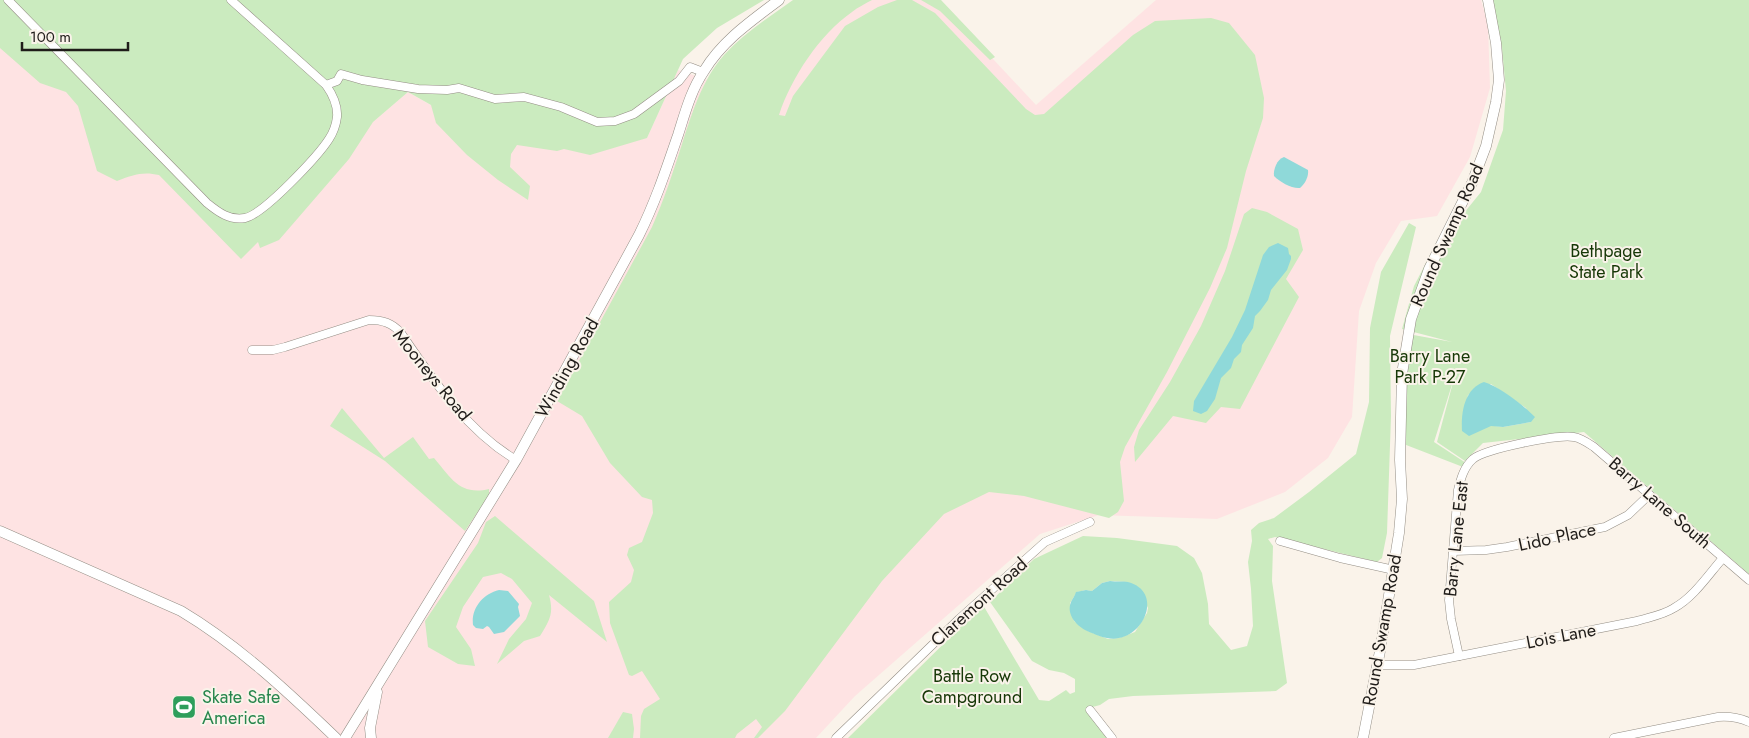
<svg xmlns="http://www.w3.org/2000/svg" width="1749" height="738" viewBox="0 0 1749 738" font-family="Jost,sans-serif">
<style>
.industrial{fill:#fee3e3}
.green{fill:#cbebbf;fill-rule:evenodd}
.water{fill:#8fd9d9}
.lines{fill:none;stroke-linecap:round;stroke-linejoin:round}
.street-casing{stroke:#948e85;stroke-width:9}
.secondary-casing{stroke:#948e85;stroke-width:11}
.street{stroke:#fff;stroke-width:8}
.secondary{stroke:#fff;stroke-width:10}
.labels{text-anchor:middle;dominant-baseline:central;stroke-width:4;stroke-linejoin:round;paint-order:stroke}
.street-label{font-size:18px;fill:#1f1c19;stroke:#faf3ea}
.park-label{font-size:18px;fill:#173807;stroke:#faf3ea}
.leisure-label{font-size:18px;fill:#27864d;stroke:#faf3ea;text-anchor:start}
</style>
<rect width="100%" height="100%" fill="#faf3ea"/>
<path class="industrial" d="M808 0H938L1036 105 1156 0H1481L1488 25 1490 88 1470 157 1437 216 1401 221 1376 263 1359 311 1352 417 1328 458 1285 492 1217 519 1099 515 1040 534 855 696 816 738H0V13L368 126 408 92 485 136 647 138 678 70 714 82Z"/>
<g class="green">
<path d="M0 0H764L717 28 683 59 647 138 590 155 564 149 557 151 517 145 511 154 510 167 530 186 528 200 498 180 467 155 436 123 431 105 408 92 373 122 349 159 279 240 260 248 258 242 241 259 159 175C143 171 132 175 117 181L97 171 78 106 66 92 40 83 0 48Z"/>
<path d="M793 0H872C865 4 858 7 852 12 820 34 791 78 779 115L785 116 793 96 845 26 878 7 897 0H912L935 13 1026 109 1035 115 1044 114 1133 35 1155 21 1211 18 1229 23 1255 55 1264 98 1263 118 1246 171 1227 248 1210 288 1167 372 1125 447 1120 462 1124 501 1118 512 1109 518 1024 496 989 492 944 514 882 581 785 711 758 738H754L762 727 756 719 737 734 735 738H640L641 716 644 709 660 699 642 671 632 676 629 675 610 623 609 602 631 582 634 570 627 555 629 548 642 542 653 513 652 500 642 497 610 463 582 416 557 401 652 227C664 200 673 172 682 144 692 113 702 80 724 55 744 33 769 17 793 0Z"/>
<path d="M921 0H941L995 57 990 60 940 11Z"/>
<path d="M1492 0H1749V574L1584 432 1483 443 1465 461 1437 442 1455 375 1434 442 1466 463 1463 467 1401 443 1408 334 1452 342 1402 329 1414 286 1430 255 1481 192 1503 130 1506 91 1502 49ZM1491 384 1526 408 1531 422 1503 427 1462 422 1468 395Z"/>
<path d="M1252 208 1267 212 1298 229 1303 250 1286 279 1299 297 1240 409 1221 407 1206 423 1173 416 1135 462 1134 447 1139 430 1170 382 1201 326 1225 271 1244 214Z"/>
<path d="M1409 223 1416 227 1390 336 1391 416 1387 533 1382 558 1377 562 1275 537 1268 539 1273 546 1272 581 1287 683 1276 691 1133 696 1109 699 1100 705 1085 709 1107 738H848L983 605 1039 700 1049 701 1066 690 1070 694 1075 692V679L1064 673 1049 670 1032 661 990 602 1034 559 1083 536 1117 538 1177 546 1194 558 1202 573 1208 604 1209 624 1231 650 1247 646 1253 626 1251 589 1248 562 1252 541 1251 530 1259 523 1274 518 1309 492 1356 454 1369 402 1370 328 1381 272ZM1110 581 1127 582 1138 587 1148 608 1147 613 1135 632 1119 638 1108 639 1088 631 1074 621 1070 603 1077 592 1086 590 1092 591 1102 583Z"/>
<path d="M342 408 384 458 413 437 429 459 434 458C451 478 460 496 489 489V495L465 531 385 461 330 426Z"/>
<path d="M495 516 594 601 607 642 549 595C554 613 550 620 540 636L524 641 497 664 509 639 526 619 532 603 512 579 501 573 483 577 463 607 456 627 471 649 475 666 458 664 428 647 425 621 478 543 486 522Z"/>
<path d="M623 712 632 714 634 729 633 738H608Z"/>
</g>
<g class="water">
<path d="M1284 157 1308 170C1309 176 1305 184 1300 188 1292 189 1280 182 1274 176 1273 170 1277 159 1284 157Z"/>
<path d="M1278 243 1288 248 1289 254 1291 256V259L1287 270 1271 290 1268 300 1260 311 1255 316 1253 328 1242 345 1241 352 1234 359 1231 368 1221 378 1215 399 1207 411 1201 414 1193 411 1194 401 1232 337 1245 310 1263 255 1269 247Z"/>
<path d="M1484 382C1500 387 1523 405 1535 417L1531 422 1503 427 1491 426 1469 436 1462 431C1461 413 1464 389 1484 382Z"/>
<path d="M1110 581C1116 582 1123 581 1128 582 1166 592 1142 645 1107 638 1100 637 1092 633 1085 630 1076 625 1066 614 1071 602 1072 599 1075 596 1076 592L1086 590 1092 591 1102 583Z"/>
<path d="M499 590 508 591 519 604 518 607 520 616 504 632 494 634 489 627 487 626 483 629 476 628 473 625C471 608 483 594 499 590Z"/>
</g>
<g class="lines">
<defs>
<g id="street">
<path d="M8 0 207 203C218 212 230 221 245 218 264 214 318 156 329 139 333 133 336 125 337 117 338 105 333 95 326 85L231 0"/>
<path d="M326 85 337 81 341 74 362 80 418 89 447 90 459 88 495 99 524 97 561 107 597 122 615 121 634 114 679 81 690 67 703 72"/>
<path d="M252 350H273L285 347 369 320C383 320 392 323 401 333 433 380 466 430 516 460"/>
<path d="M1280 541 1340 558 1394 570"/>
<path d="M1453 551 1486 550 1507 547 1605 527 1628 515 1649 495"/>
<path d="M1459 656 1451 619 1449 600 1458 490C1461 478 1464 467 1473 459 1485 449 1558 434 1574 437 1581 438 1588 443 1594 447L1749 580"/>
<path d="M1377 665H1414L1637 621C1650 617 1663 615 1674 608 1694 597 1708 575 1723 558"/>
<path d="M1090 710 1112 738"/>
<path d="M836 738 959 619 1045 542 1090 522"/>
<path d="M1614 738 1718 717C1730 716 1738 717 1749 722"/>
</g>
<g id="secondary">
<path d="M0 531 181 611C238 645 288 692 336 738"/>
<path d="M345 738 516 460 639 235C655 203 666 170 678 135 685 113 691 90 704 71 722 41 751 21 779 0"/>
<path d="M371 738 370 728 377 692"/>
<path d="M1363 738 1380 651 1399 533 1402 499 1400 460 1402 374 1411 319 1429 269 1472 183 1486 146 1496 102 1499 80 1496 43 1488 0"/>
</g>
</defs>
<use href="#street" class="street-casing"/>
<use href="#secondary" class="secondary-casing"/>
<use href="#street" class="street"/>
<use href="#secondary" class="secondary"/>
</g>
<defs>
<symbol id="stadium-square" viewBox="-11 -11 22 22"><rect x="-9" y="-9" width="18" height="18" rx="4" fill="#2e9e5b" stroke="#faf3ea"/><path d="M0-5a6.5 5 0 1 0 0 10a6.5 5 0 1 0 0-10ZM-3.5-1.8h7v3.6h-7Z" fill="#fff"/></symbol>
</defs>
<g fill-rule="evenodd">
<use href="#stadium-square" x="170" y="693" width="28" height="28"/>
</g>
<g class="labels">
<g class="street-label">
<text transform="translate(1447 235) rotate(-66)">Round Swamp Road</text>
<text transform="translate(567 368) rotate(-61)">Winding Road</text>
<text transform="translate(432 375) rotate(51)">Mooneys Road</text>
<text transform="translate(1660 503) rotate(41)">Barry Lane South</text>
<text transform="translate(1557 537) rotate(-12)">Lido Place</text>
<text transform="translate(1456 539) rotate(-84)">Barry Lane East</text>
<text transform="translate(979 602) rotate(-42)">Claremont Road</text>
<text transform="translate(1382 630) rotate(-80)">Round Swamp Road</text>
<text transform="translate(1561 636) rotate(-11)">Lois Lane</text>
</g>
<g class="park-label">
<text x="1606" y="251">Bethpage<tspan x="1606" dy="21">State Park</tspan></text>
<text x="1430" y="356">Barry Lane<tspan x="1430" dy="21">Park P-27</tspan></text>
<text x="972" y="676">Battle Row<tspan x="972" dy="21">Campground</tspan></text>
</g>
<g class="leisure-label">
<text x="202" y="697">Skate Safe<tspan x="202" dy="21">America</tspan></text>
</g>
</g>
<path d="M22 42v8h106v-8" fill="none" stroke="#1f1c19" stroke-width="2.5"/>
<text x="30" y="42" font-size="15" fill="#1f1c19" stroke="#faf3ea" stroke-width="4" paint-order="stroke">100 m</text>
</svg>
